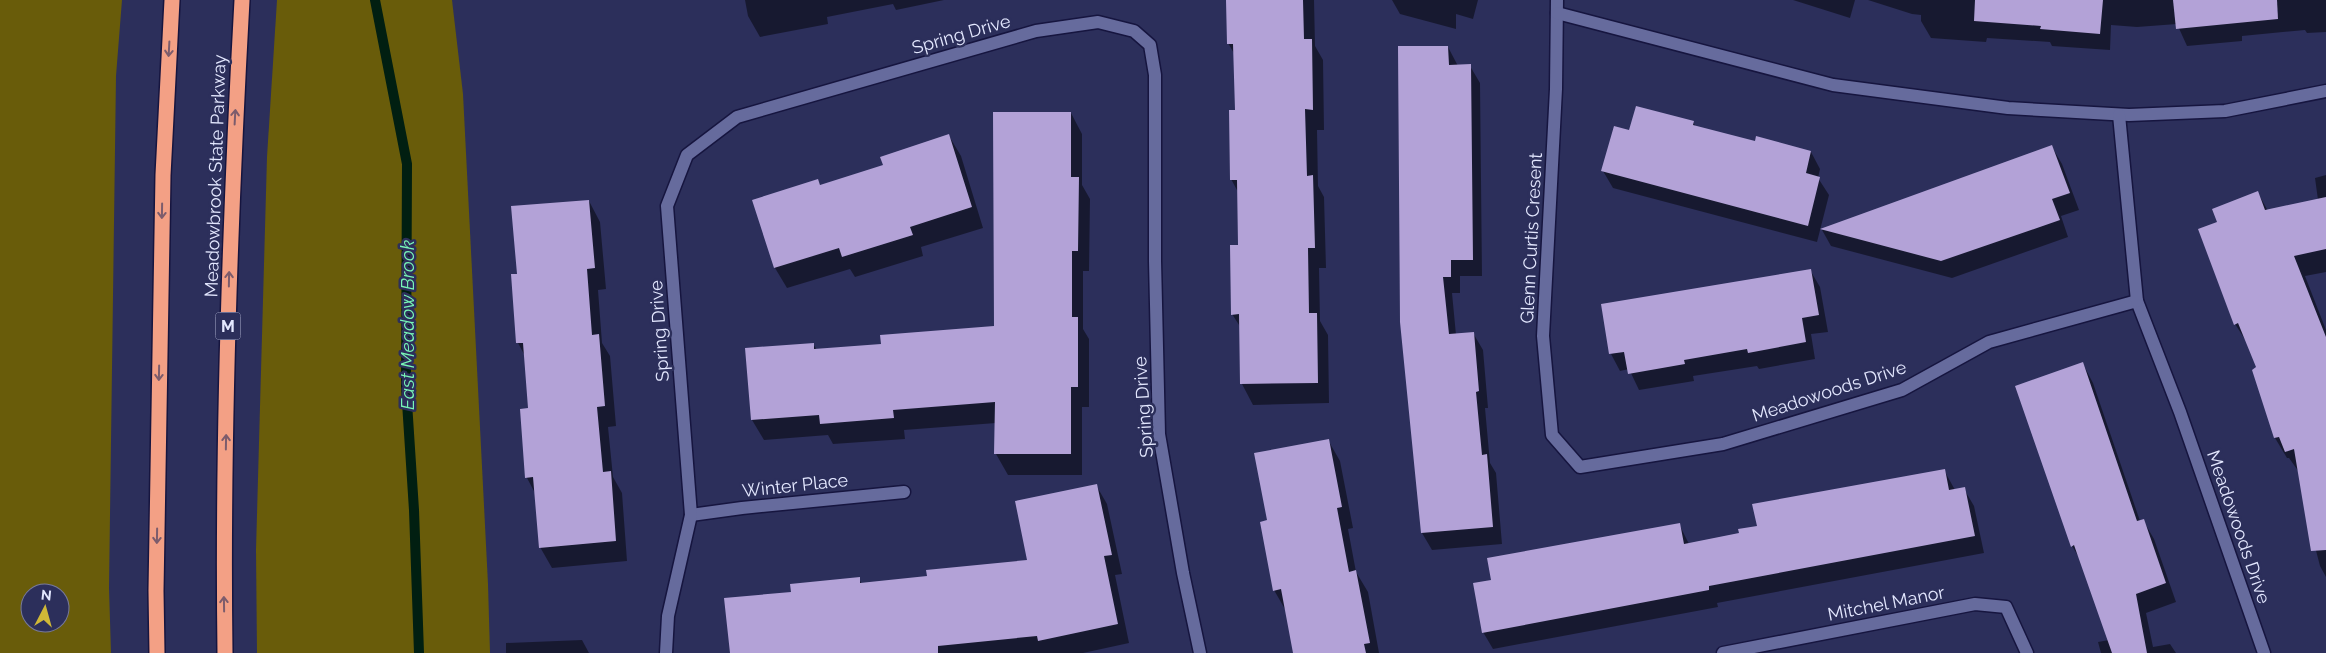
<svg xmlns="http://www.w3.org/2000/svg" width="2326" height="653" viewBox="0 0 2326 653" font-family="Raleway,sans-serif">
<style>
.green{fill:#695c0a;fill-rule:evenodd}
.shadow{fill:#0007}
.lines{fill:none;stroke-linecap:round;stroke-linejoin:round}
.stream{stroke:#011f11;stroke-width:10}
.building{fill:#b3a2d7}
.minor-casing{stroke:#16153f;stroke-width:15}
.motorway-casing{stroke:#16153f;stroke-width:18}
.minor{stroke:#666b9d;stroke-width:12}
.motorway{stroke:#f3a085;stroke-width:15}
.oneway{stroke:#7c5c6c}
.labels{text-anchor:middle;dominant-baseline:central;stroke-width:5;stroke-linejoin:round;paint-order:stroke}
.shield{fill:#2c2f5b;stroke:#adb0ce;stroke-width:1}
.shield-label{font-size:16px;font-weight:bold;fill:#e4e8ff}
.street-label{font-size:18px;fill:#e4e8ff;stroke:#2c2f5b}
.water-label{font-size:19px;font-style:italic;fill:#78f7b6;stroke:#2c2f5b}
</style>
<rect width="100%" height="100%" fill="#2c2f5b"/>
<g class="green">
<path d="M0 0H122L116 76 109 588 111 653H0ZM30 593H60V623H30Z"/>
<path d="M277 0H452L463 94 488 584 490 653H257L256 550 267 157Z"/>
</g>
<g class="shadow">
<path d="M745 0H944L896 10 893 4 827 17 828 24 760 37 748 16Z"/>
<path d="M1227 0H1314L1315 46 1323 60 1324 130H1317L1318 186 1324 197 1326 268H1319L1320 321 1328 335 1329 403 1253 405 1242 384 1241 328 1232 314 1239 246 1238 192 1231 179 1236 112 1235 55 1228 43Z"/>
<path d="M1392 0H1478L1473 19 1456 14V29L1400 14Z"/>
<path d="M1793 0H1855L1850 18Z"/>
<path d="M1868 0H2326V32L2307 33 2305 30 2242 36V41L2187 46 2177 24 2137 27 2111 25 2110 50 2052 46 2050 42 1987 38 1986 42 1931 38 1921 21V15L1912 14Z"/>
<path d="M1448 47 1458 66H1470L1480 83 1482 276H1460V293H1452L1456 335 1473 333 1483 350 1488 408H1485L1490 463 1496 473 1502 544 1432 550 1422 533Z"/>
<path d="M1071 113 1082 134V185L1090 199 1089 271H1083V329L1089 339V407H1082V475H1008L996 454V423L904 430 905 439 833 444 828 435 764 440 752 420 813 344 817 350 882 345 995 327Z"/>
<path d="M1693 122 1696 127 1756 142 1811 152 1820 169 1818 178 1829 195 1817 242 1613 188 1603 171 1630 131Z"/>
<path d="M949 136 961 156 983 228 921 247 923 256 855 277 850 269 787 288 775 268 753 201 817 180 821 186 885 166Z"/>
<path d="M2052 147 2062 164 2079 210 2061 216 2068 237 1952 278 1831 246 1822 230Z"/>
<path d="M2326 175V272L2305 276 2326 330V577L2320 566 2305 508 2299 472 2289 458H2287L2275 438 2258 368 2248 344 2235 324 2218 223 2258 193 2268 211 2318 200 2315 178Z"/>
<path d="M589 201 600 222 606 289 598 290 602 343 610 356 616 426 608 427 613 477 622 493 627 561 552 568 540 547 535 493 527 478 521 410 530 409 525 356 518 343 512 275H518Z"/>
<path d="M1810 270 1820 287 1828 332 1811 334 1815 359 1759 369 1757 366 1693 376 1694 381 1639 390 1629 369 1620 371 1611 354Z"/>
<path d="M2083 364 2093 383 2140 521 2143 520 2154 539 2176 602 2146 613 2153 647 2170 644 2176 653H2101L2098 642 2109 640 2082 562 2072 546Z"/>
<path d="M1328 440 1340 461 1353 528 1348 529 1356 572 1368 592 1379 653H1295L1286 611 1274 590 1268 521Z"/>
<path d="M1944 470 1955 490 1964 489 1974 506 1984 553 1717 603 1718 607 1493 649 1483 632 1493 581 1679 524 1689 544 1740 534Z"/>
<path d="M1096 485 1107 504 1122 574 1115 575 1129 643 1083 653H731L793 593 859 579 862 584 928 578 1029 561Z"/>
<path d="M582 640 589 653H506V643Z"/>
</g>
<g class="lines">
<path class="stream" d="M375 0 407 164 406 387 414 510 419 653"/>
</g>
<g class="building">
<path d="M1226 0H1303L1304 39H1312L1313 110 1305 109 1307 176 1313 175 1315 248H1308L1309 313H1317L1318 383 1240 384 1239 314 1231 315 1230 245H1238L1237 180H1230L1229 110H1235L1233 44H1227Z"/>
<path d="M1975 0H2103L2100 34 2040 29 2041 26 1974 21Z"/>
<path d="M2173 0H2277L2278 19 2176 29Z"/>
<path d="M1398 46H1448L1449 65 1471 64 1473 260H1451V277H1443L1449 334 1474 332 1479 391 1476 392 1482 455 1487 454 1493 527 1421 533 1400 322Z"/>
<path d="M1636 106 1694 121 1693 125 1755 141 1756 136 1811 151 1806 173 1820 177 1808 226 1601 171 1614 126 1629 130Z"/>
<path d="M993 112H1071V177H1079L1078 251H1072V317H1078V387H1071V454H994L995 402 893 410 894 418 820 424 819 415 751 420 745 348 814 343V349L881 344 880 335 994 326Z"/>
<path d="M949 134 972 207 910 227 913 235 842 257 839 248 774 268 752 200 818 179 820 185 883 165 880 157Z"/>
<path d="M2052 145 2070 193 2052 199 2060 220 1941 261 1820 229Z"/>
<path d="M2258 191 2265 210 2326 197V249L2294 256 2326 337V550L2311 551 2294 449 2285 452 2279 437 2274 438 2252 370 2256 367 2238 323 2234 325 2198 229 2217 222 2212 209Z"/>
<path d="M589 200 595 268 587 269 592 335 599 334 605 406 597 407 603 472 611 471 616 541 539 548 533 477 525 478 520 409 528 408 523 343H516L511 274H517L511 206Z"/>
<path d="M1811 269 1819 315 1802 318 1806 342 1748 353 1747 349 1684 360 1685 364 1628 374 1624 352 1609 354 1601 304Z"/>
<path d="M2083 362 2137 521 2144 519 2166 583 2136 594 2147 653H2112L2074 545 2071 547 2015 386Z"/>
<path d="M1329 439 1342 507 1337 508 1349 572 1356 570 1370 643 1364 644 1366 653H1293L1281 589 1273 591 1260 522 1267 520 1254 453Z"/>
<path d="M1945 469 1949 490 1965 487 1975 536 1709 586V590L1482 633 1473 583 1491 580 1487 558 1680 523 1684 544 1739 533 1738 529 1757 526 1752 504Z"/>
<path d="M1097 484 1112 555 1104 556 1118 624 1038 641 1037 636 938 646V653H730L724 598 791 592 790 584 860 577V583L927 576 926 570 1027 560 1015 501Z"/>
</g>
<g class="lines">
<defs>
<g id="minor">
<path d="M1557 0 1556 89 1543 336 1552 435 1580 467 1723 444 1902 390 1989 342 2137 301 2180 412 2264 653"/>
<path d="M1557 13 1833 85 2008 108 2129 115 2225 111 2326 91"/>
<path d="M2119 115 2137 301"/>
<path d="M691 515 742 508 904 492"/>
<path d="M666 653 668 616 691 515 667 206 687 155 737 117 1036 31 1098 22 1134 31 1150 45 1155 75V261L1159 434 1183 573 1200 653"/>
<path d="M1723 653 1975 604 2006 607 2027 653"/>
</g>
<g id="motorway">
<path d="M157 653 156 591 163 175 172 0"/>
<path d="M225 653C222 435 230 217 242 0"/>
</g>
</defs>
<use href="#minor" class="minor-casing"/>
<use href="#motorway" class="motorway-casing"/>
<use href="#minor" class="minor"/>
<use href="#motorway" class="motorway"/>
</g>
<defs><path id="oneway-shaft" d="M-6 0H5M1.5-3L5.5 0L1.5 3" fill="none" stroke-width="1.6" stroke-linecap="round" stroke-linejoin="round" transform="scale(1.25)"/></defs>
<g class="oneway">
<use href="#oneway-shaft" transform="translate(169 49) rotate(93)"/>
<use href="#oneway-shaft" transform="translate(235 117) rotate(-87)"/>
<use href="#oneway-shaft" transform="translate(162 211) rotate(91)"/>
<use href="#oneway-shaft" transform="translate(229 279) rotate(-89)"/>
<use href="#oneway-shaft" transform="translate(159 373) rotate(91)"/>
<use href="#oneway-shaft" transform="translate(226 442) rotate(-89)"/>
<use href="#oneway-shaft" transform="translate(157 536) rotate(91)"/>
<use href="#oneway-shaft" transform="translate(224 604) rotate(-91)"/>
</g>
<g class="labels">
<rect class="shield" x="215.5" y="312.5" width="25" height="27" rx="4"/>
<g class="shield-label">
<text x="228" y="326">M</text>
</g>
<g class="street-label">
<text transform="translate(961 34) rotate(-16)">Spring Drive</text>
<text transform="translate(215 176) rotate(-88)">Meadowbrook State Parkway</text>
<text transform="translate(1531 238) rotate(-87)">Glenn Curtis Cresent</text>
<text transform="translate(659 331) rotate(-94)">Spring Drive</text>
<text transform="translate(1829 391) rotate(-18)">Meadowoods Drive</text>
<text transform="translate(1143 407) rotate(-94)">Spring Drive</text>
<text transform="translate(795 485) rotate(-6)">Winter Place</text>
<text transform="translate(2239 527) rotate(71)">Meadowoods Drive</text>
<text transform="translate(1886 603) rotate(-11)">Mitchel Manor</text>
</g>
<g class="water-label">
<text transform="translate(407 325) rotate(-90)">East Meadow Brook</text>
</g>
</g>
<g transform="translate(45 608) rotate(6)"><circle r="24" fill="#2c2f5b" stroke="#76799d"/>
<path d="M0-4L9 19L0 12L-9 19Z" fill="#cfb837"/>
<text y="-8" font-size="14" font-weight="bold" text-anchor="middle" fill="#e4e8ff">N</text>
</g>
</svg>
